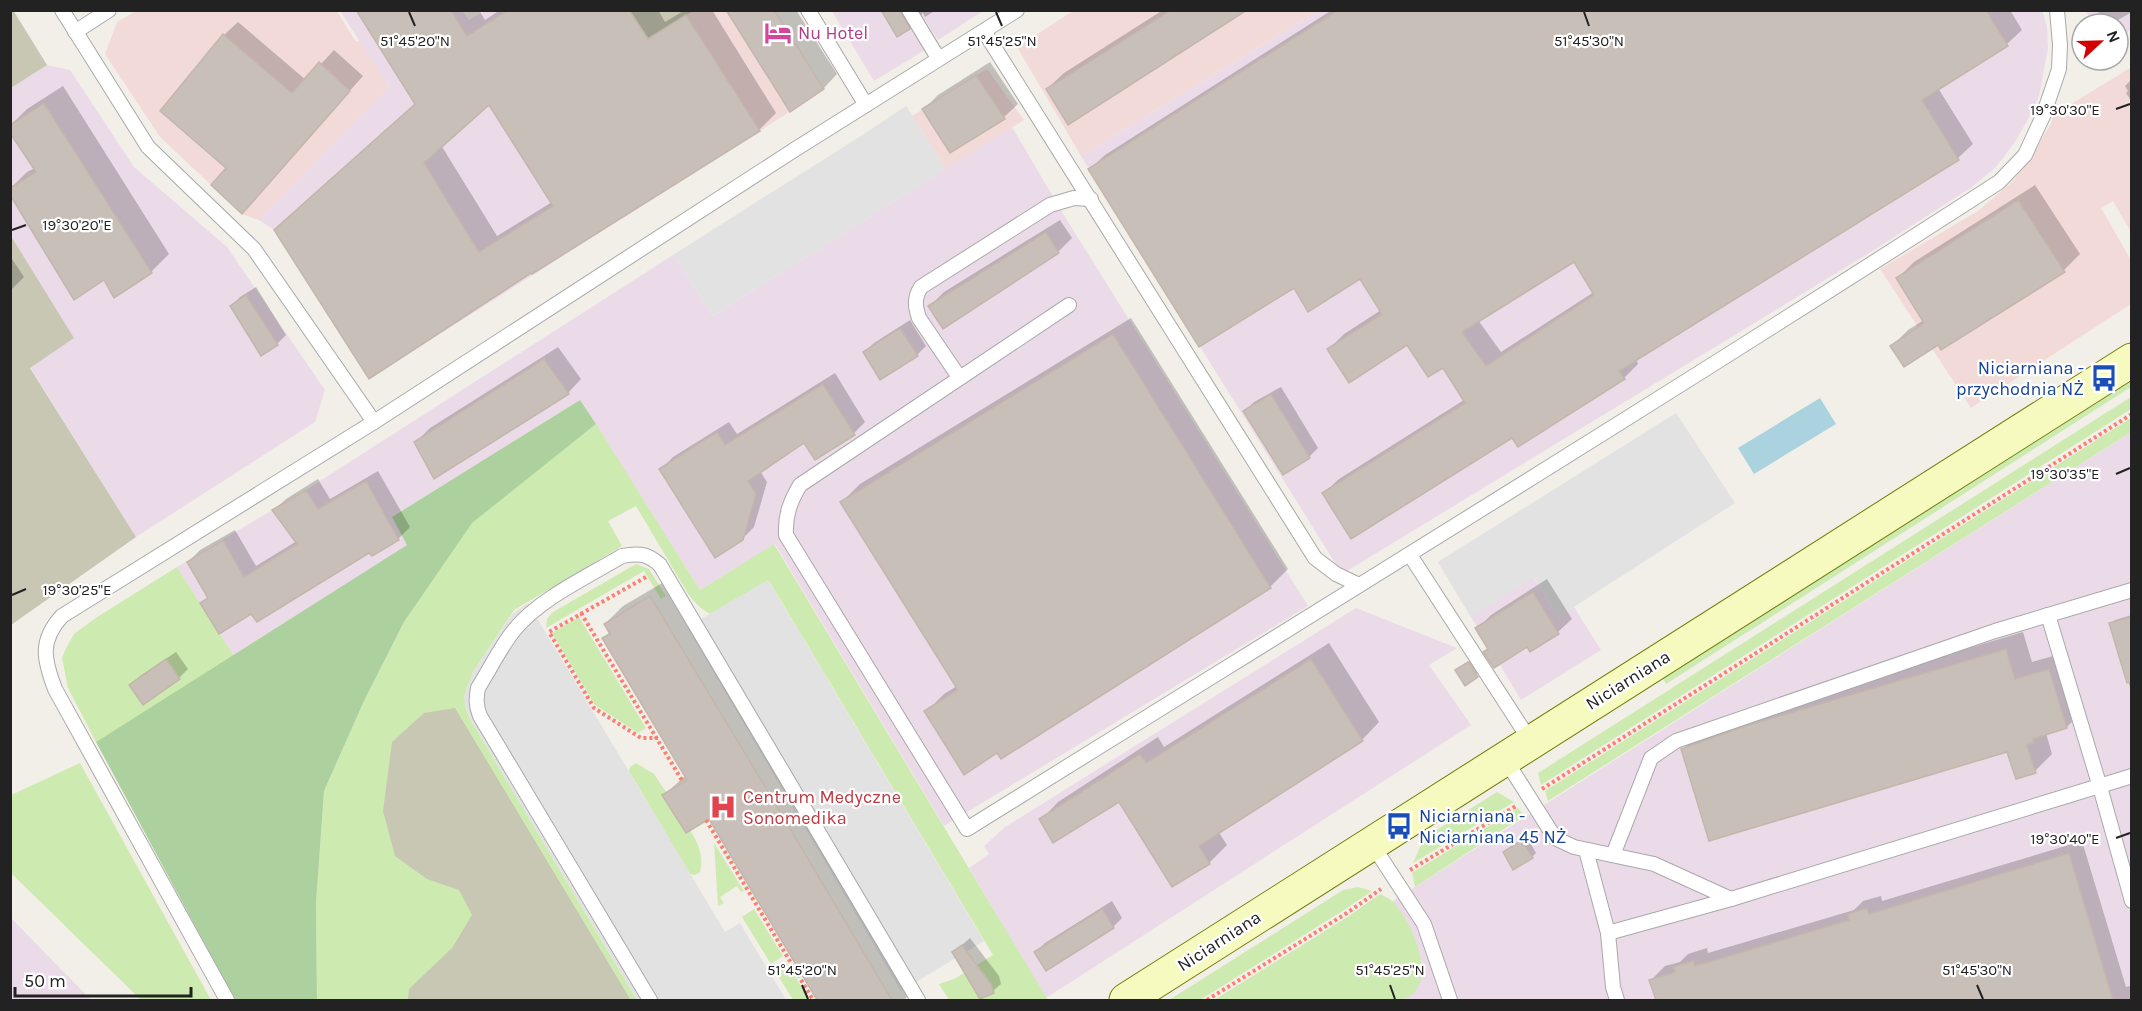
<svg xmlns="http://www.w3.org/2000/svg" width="2142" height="1011" viewBox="0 0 2142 1011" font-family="Karla,sans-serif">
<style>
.commercial{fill:#f2dad9}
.industrial{fill:#ebdbe8}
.construction{fill:#c7c7b4}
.grass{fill:#cdebb0}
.forest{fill:#add19e}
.parking{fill:#e2e2e2}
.water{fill:#aad3df}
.shadow{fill:#0003;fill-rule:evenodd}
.building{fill:#c7bfb8;stroke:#c4b6ab;stroke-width:1.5;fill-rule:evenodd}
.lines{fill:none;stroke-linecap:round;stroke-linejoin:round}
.lane-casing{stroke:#a9a9a9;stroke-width:16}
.secondary-casing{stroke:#707d05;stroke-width:35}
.path{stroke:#fa8072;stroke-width:4;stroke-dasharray:3 3;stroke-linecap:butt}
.lane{stroke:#fff;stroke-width:14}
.secondary{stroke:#f7fabf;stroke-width:33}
.ticks{fill:none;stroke:#222;stroke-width:2}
.labels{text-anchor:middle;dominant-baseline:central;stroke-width:4.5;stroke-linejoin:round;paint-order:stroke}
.hotel-label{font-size:18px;fill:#b23c85;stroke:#fff;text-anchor:start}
.transit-label{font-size:18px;fill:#164399;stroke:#fff;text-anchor:end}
.street-label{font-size:18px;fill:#222;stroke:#fff}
.health-label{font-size:18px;fill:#be3a42;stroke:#fff;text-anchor:start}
.ticks-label{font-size:15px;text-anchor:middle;fill:#222;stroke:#fff;stroke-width:4.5;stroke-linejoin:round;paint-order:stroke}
</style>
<rect width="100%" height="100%" fill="#f2efe9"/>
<g class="commercial">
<path d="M693 10 776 11 824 89 760 131 686 15Z"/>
<path d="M136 11H337L356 42 360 40 389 86 259 220 242 214 160 137 105 54 117 22Z"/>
<path d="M1073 11H1318L1081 156 1017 47Z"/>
<path d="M2130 68 2132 71 2131 232 2113 201 2101 208 2131 260V304L1971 408 1880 269 1978 211 2012 182 2026 165 2051 124 2053 115Z"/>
<path d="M987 69 1024 120 946 169 912 116Z"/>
</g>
<g class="industrial">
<path d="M2042 10 2047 26 2048 48 2039 96 2027 121 2015 142 1996 167 1972 187 1871 252 1342 574 1081 156 1318 11Z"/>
<path d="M340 11H462L469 20 484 11H629L647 39 686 15 760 131 369 379 274 230 259 220 389 86Z"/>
<path d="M832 11H902L925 50 874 81Z"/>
<path d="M919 11H983L938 40Z"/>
<path d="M2086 11H2131V30L2118 38V24H2094Z"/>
<path d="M47 65 70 70 134 167 227 247 325 390 315 422 136 537 30 367 73 337 11 236V88Z"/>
<path d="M1012 127 1065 217 1308 606 944 826 775 544 700 590 580 400 392 517 408 545 234 656 177 567 306 490 673 255 713 316Z"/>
<path d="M2131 432V1000H1233L1404 894Z"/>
<path d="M1501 524 1558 617 1574 607 1601 650 1521 700 1438 562Z"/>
<path d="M1356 608 1457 648 1429 665 1471 725 1046 998 969 868 989 854 984 846 1005 827Z"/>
<path d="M11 918 91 1000H11Z"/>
</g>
<g class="construction">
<path d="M13 10 47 65 11 88 10 11Z"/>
<path d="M629 11H693L647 39Z"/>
<path d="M11 236 74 338 30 368 136 537 11 625Z"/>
<path d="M404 622 631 1000H317Z"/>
</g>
<g class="grass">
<path d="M2131 378V387L1666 684 1662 677Z"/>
<path d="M2131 397V409L1541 785 1538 773Z"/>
<path d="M2131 418V432L1548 801 1545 791Z"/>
<path d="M596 424 700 590 774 544 1048 1000H949L939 984 954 979 993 955 769 581 711 614C700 609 693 601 687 592L636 506 608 521 622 546 514 610 473 672 465 707 470 719 637 1000H631L455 708 424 713 392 742 383 811 395 856 427 879 459 890 472 915 452 948 409 989 408 1000H317L316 904 324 791 364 701 404 622 472 521Z"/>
<path d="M636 564 649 569 666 596 661 599 644 571 546 628 547 619 553 612Z"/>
<path d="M177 567 234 656 96 742 68 688 62 658 66 648 74 634 94 619Z"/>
<path d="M579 617 646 728 638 733 595 705 552 633Z"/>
<path d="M80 763 211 1000H141L11 873V795Z"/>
<path d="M636 763 654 774 666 792 663 795 685 832 690 830C698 843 704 856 700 872L695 875 690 874 629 771 630 767Z"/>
<path d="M1497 792 1514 802 1413 863 1424 838Z"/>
<path d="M1518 808 1524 816 1415 887 1412 873Z"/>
<path d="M714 843 744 891 741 892 737 886 720 897 724 903 718 906Z"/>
<path d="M1358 887 1372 891 1344 910 1200 1000H1169L1343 890Z"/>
<path d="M1380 894C1384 896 1389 898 1392 901 1410 917 1436 975 1412 995 1409 997 1403 999 1399 1000H1214L1349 916Z"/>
<path d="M754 909 783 956 771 964 742 917Z"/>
<path d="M786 962 810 1000H793L774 969Z"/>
</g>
<path class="forest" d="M580 400 596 424 472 523 404 622 364 701 324 791 316 904 317 1000H235L96 742 407 545 392 517Z"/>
<g class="parking">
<path d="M906 106 946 169 713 316 673 255 864 134Z"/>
<path d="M1676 413 1735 503 1558 617 1534 577 1471 617 1438 562Z"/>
<path d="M768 580 984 941 901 991 687 627Z"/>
<path d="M528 603 725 932 740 923 786 1000H637L470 719 465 707 464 695 473 672 512 614Z"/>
</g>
<path class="water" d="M1820 398 1836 424 1754 474 1738 448Z"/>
<g class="shadow">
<path d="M358 10H479L485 20 500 10H658L665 22 685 10H712L776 113 759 130 532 271 369 377 416 103ZM489 102 552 202 497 236 441 145Z"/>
<path d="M727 10H796L837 74 824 88 790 110Z"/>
<path d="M883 10H936L925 17 923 13 909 28Z"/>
<path d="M1163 10H1245L1047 89 1064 73Z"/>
<path d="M1332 10H2010L2022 30 2007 44 1938 88 1973 144 1958 158 1636 359 1638 364 1624 378 1324 493 1339 479 1464 400 1443 366 1408 343 1329 349 1344 334 1381 310 1361 277 1294 286 1090 169 1105 155ZM1574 260 1594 292 1501 352 1478 320Z"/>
<path d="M2097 10H2132V12L2111 24H2105Z"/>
<path d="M238 22 306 80 334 50 363 76 242 212 228 168 224 35Z"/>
<path d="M990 62 1018 104 1004 117 951 151 924 109 938 95Z"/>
<path d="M2132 79V102L2126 93 2128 91 2125 86Z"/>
<path d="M63 86 169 254 151 272 114 295 105 278 10 189 27 172 35 168 10 126 27 109Z"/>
<path d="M2035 185 2080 254 2064 270 1938 343 1892 346 1908 330 1924 320 1898 278 1914 262Z"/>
<path d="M1060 220 1072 238 1058 252 930 306 944 292Z"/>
<path d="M10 256 24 277 10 291Z"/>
<path d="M256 287 286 335 277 344 262 353 231 306 240 297Z"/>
<path d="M1131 318 1288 569 1270 587 1001 757 998 751 926 712 944 694 957 686 842 502 860 484Z"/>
<path d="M910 320 926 346 917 355 865 352 874 343Z"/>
<path d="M558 347 581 379 568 393 416 442 430 428Z"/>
<path d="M835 373 865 422 854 433 804 441 760 471 767 482 754 527 742 539 661 469 673 457 729 422 737 434Z"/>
<path d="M1281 387 1318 448 1309 457 1245 411 1254 402Z"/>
<path d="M378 471 410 527 398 539 372 554 370 550 252 612 202 603 209 596 188 562 200 550 235 530 256 566 297 541 274 510 286 499 318 479 330 499Z"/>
<path d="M669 579 914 990 904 1000H819L709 816 664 795 686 775 604 638 610 632 605 624 623 606Z"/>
<path d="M1547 579 1572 619 1558 632 1531 650 1527 644 1489 648 1477 629 1491 615Z"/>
<path d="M2132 615V694L2111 624 2115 620Z"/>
<path d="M2023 632 2032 662 2067 652 2084 709 2067 727 2046 733 2052 754 2035 771 2008 750 1683 749 1701 732 1765 709Z"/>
<path d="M1329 643 1379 722 1362 740 1218 831 1227 845 1209 863 1172 885 1119 800 1041 820 1058 802 1158 737 1164 747Z"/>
<path d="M176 652 188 669 179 678 144 703 131 685 140 676Z"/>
<path d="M1478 654 1486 667 1465 684 1457 671Z"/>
<path d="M1527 837 1536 853 1532 857 1505 852Z"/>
<path d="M2082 841 2126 987 2130 986 2132 1000H1657L1651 980 1665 966 1680 962 1688 954 1707 948 1708 953 1854 910 1863 901 1881 896 1882 901Z"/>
<path d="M1112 901 1122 918 1113 927 1046 969 1036 952 1045 943Z"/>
<path d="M970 938 999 976 1001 984 993 991 954 952Z"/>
</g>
<g class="building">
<path d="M356 10H451L467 36 508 10H629L648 39 686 15 760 131 532 274 531 273 369 379 274 230 415 104ZM489 105 553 206 479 252 424 163Z"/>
<path d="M726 10H774L824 89 790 112Z"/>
<path d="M881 10H900L910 29 897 37Z"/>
<path d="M1171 10H1247L1068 125 1046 89Z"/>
<path d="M1338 10H1986L2008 46 1922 100 1959 160 1619 371 1625 379 1518 447 1512 438 1351 539 1322 493 1465 403 1443 368 1428 377 1407 345 1349 383 1327 349 1382 314 1360 279 1308 312 1294 288 1199 347 1088 169ZM1574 262 1594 295 1486 366 1462 332Z"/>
<path d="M223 34 292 93 319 62 350 91 242 214 211 185 226 168 160 111Z"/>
<path d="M976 75 1005 119 950 153 922 109Z"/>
<path d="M44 103 152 273 114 298 104 280 74 300 10 195V188L36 172 10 133V125Z"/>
<path d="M2018 200 2065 272 1941 350 1938 345 1904 367 1890 346 1924 323 1896 278Z"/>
<path d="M1046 232 1059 253 943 329 928 306Z"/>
<path d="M246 295 278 345 261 356 230 306Z"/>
<path d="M900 328 918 356 880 380 863 352Z"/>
<path d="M1113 334 1271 588 1001 759 997 753 964 775 924 711 958 690 840 502Z"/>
<path d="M544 359 569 394 434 479 414 442Z"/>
<path d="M823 384 855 435 815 460 804 443 748 481 756 494 743 540 715 558 659 469 717 432 725 445Z"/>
<path d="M1271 394 1310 458 1283 475 1243 411Z"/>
<path d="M366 481 399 540 372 556 369 553 257 622 251 614 219 634 200 603 208 598 187 562 223 540 244 577 297 544 272 510 306 490 318 509Z"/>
<path d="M1533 592 1559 634 1530 652 1527 647 1494 668 1483 652 1488 649 1475 628Z"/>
<path d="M650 596 755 770 892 1000H817L709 819 686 833 662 795 687 780 602 638 610 634 604 624Z"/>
<path d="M2132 617V682L2127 683 2109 623Z"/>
<path d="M2006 649 2015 679 2049 669 2067 728 2033 739 2034 743 2027 745 2036 773 2016 779 2007 752 1709 841 1681 749 1746 726Z"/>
<path d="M166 659 180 679 143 705 129 685Z"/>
<path d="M1311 659 1363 741 1199 846 1210 864 1172 887 1119 802 1053 843 1039 819 1140 754 1146 763Z"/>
<path d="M1468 662 1478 677 1465 686 1455 670Z"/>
<path d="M1522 840 1533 858 1513 870 1503 852Z"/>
<path d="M2069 853 2113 1000H1656L1649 980 1675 972 1673 967 1693 961 1695 966 1849 920 1848 914 1867 908 1869 914Z"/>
<path d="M1102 909 1114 928 1046 971 1034 952Z"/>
<path d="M962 945 991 984 994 993 980 999 952 952Z"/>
</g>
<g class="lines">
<defs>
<g id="lane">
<path d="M62 10 148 147 254 249 374 422"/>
<path d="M808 10 866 105"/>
<path d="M909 10 938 58"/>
<path d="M984 31 1315 558 1336 574 1359 585"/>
<path d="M75 32 109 10"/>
<path d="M1069 305 800 485C790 502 785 515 786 535L967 829C1312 614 1658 402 1999 182L2025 155 2043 116 2059 69 2060 45 2057 10"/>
<path d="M959 377 919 318C915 306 914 298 921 287L1050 205 1074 198 1091 199"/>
<path d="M1410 555 1531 742"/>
<path d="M2048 615 2100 787 2132 901"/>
<path d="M1505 759 1555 838 1574 847 1654 864 1731 899 2132 776"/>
<path d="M1372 844 1424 924 1450 1000"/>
<path d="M1586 850 1608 933 1731 899"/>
<path d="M1613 855 1651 758 1676 741 1995 631 2132 590"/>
<path d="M1608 933 1613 987 1617 1000"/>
<path d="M227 1000 55 689C44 660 39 641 62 616L374 422 794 150 1017 10"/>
<path d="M650 1000 480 716C476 706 476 699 478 688 490 669 501 646 515 629 541 598 587 577 622 556 638 553 647 553 660 565L918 1000"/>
</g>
<path id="secondary" d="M1126 1000 2132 360"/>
</defs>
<use href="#lane" class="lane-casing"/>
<use href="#secondary" class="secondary-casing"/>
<g class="path">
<path d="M646 577 549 632 594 708 641 738H658"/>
<path d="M581 613 683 782"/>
<path d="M1542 789 2132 414"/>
<path d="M706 820 813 1000"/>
<path d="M1410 870 1516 806"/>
<path d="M1207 1000 1347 913 1381 889"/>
</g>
<use href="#lane" class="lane"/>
<use href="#secondary" class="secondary"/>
</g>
<path class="ticks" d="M409 12 415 26M996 12 1002 26M1584 12 1589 26M2116 109 2130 104M12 230 26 225M2116 474 2130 468M12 595 26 589M2116 838 2130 833M802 985 808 999M1390 985 1395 999M1977 985 1983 999"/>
<defs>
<symbol id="hotel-bare" viewBox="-9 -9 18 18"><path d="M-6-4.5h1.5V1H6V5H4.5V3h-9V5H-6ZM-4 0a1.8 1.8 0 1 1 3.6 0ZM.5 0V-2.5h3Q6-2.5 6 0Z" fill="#d1479c" stroke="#fff" stroke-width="2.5" paint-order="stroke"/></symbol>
<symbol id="bus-bare" viewBox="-9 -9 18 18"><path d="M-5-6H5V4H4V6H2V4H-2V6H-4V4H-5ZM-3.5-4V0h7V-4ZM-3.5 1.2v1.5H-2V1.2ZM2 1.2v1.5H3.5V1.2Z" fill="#1a4fb4" stroke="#fff" stroke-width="2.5" paint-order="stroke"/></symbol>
<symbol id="hospital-bare" viewBox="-9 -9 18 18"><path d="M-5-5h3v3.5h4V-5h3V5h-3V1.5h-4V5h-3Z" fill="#e0444e" stroke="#fff" stroke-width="2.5" paint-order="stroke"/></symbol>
</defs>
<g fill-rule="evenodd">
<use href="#hotel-bare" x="759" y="14" width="38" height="38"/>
<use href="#bus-bare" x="2085" y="359" width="38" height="38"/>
<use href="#hospital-bare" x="704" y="788" width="38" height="38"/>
<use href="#bus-bare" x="1380" y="807" width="38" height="38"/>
</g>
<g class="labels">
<g class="hotel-label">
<text x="798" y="33">Nu Hotel</text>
</g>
<g class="transit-label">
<text x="2084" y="368">Niciarniana -<tspan x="2084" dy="21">przychodnia NŻ</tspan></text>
<text x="1419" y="816" text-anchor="start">Niciarniana -<tspan x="1419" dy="21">Niciarniana 45 NŻ</tspan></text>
</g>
<g class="street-label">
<text transform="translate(1628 680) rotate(-32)">Niciarniana</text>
<text transform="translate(1219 941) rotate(-33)">Niciarniana</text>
</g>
<g class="health-label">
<text x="743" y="797">Centrum Medyczne<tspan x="743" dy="21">Sonomedika</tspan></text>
</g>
</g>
<g class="ticks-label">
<text x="1002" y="46">51°45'25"N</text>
<text x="1589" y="46">51°45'30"N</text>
<text x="415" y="46">51°45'20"N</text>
<text x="2065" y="115">19°30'30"E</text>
<text x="77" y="230">19°30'20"E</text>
<text x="2065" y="479">19°30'35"E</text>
<text x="77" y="595">19°30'25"E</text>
<text x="2065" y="844">19°30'40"E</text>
<text x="802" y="975">51°45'20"N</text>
<text x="1390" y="975">51°45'25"N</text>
<text x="1977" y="975">51°45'30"N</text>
</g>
<rect width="2142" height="1011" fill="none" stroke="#222222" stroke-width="24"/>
<g transform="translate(2100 42) rotate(68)"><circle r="28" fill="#ffffff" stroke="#a7a7a7" stroke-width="1.5"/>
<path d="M0-4.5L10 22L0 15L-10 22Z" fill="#d40000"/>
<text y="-9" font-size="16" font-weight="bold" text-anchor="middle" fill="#222222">N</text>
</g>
<path d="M15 987v9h176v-9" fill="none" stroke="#222222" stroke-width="3"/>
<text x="24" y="987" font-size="18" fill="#222222" stroke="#ffffff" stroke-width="4.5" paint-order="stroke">50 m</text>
</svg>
